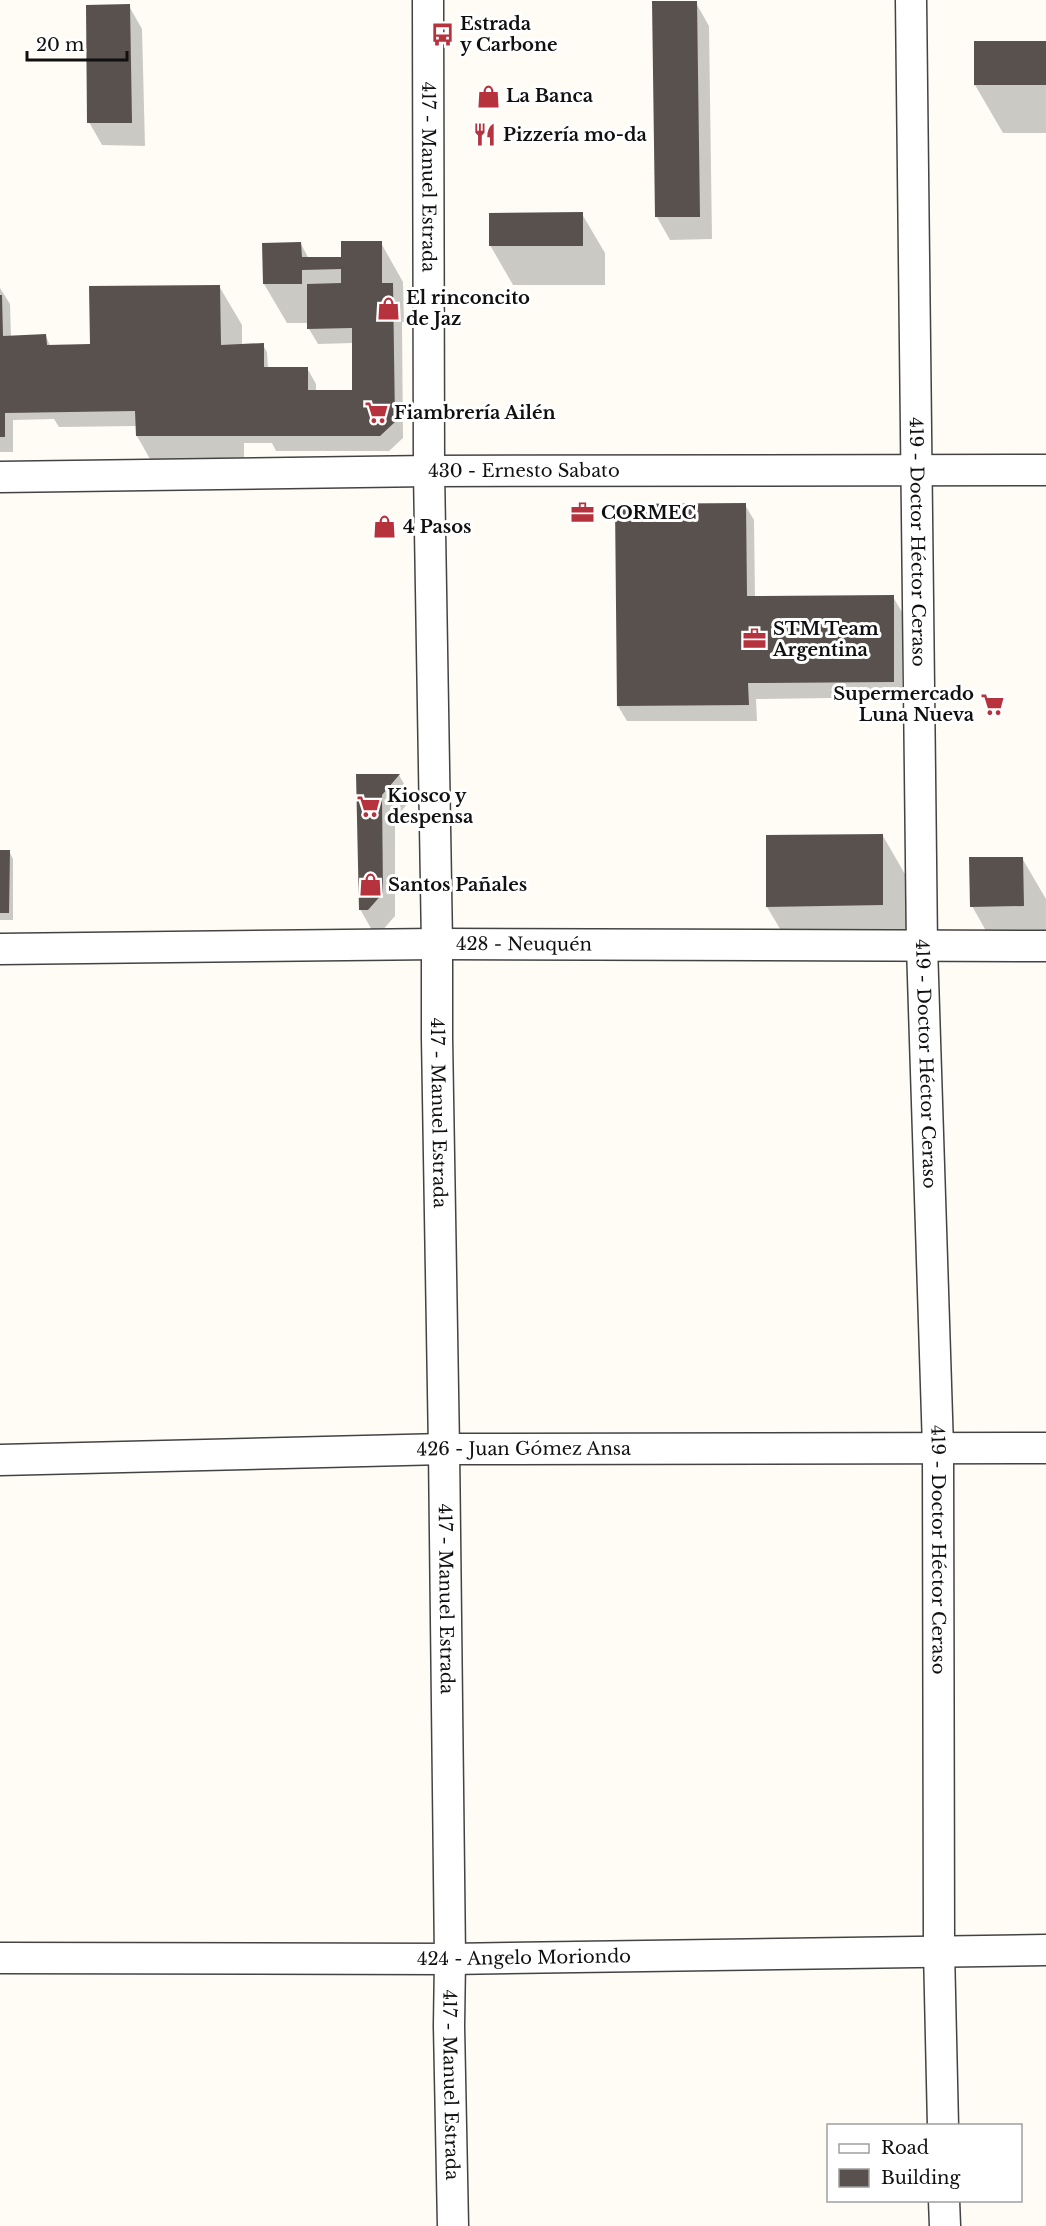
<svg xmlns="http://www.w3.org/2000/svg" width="1046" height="2226" viewBox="0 0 1046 2226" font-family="'Libre Baskerville',serif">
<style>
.shadow{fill:#0003}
.building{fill:#58514d}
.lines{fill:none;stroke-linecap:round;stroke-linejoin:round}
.minor-casing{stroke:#434343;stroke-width:33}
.minor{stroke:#fff;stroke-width:30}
.labels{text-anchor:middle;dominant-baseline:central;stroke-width:6;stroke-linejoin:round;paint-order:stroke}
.poi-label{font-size:18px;font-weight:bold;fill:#101010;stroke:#fff;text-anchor:start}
.street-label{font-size:18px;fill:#101010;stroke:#fff}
</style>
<rect width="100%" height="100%" fill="#fefcf4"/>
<g class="shadow">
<path d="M696 3 709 26 712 239 670 240 657 217Z"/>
<path d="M129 6 142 29 145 146 102 145 89 122Z"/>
<path d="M1046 42V133H1003L975 85Z"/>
<path d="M582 214 605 253V285H513L490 245Z"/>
<path d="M381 243 403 282 404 322H402L403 438 389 451H276L272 443H244V475H203L194 459H150L137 436V426L59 427 54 419 13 420V452H0V288L10 304 11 337 46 336 50 346 92 345 219 286 242 325V345H263L267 352 268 369 307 368 316 384V392L354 391 353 343 318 344 309 329V323H287L264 284V244H301L309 259 343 258Z"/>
<path d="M745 505 754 520 755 597H893L902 612V697L756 699 757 721H627L618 706Z"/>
<path d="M358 775H399L412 798 395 819V916L381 932H373L360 909Z"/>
<path d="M883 836 913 888V958L798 959 767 907Z"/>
<path d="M0 851H9L13 859V920H0Z"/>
<path d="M1022 858 1046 899V954H999L972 906Z"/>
</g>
<g class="building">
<path d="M652 1H697L700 217H655Z"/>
<path d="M130 4 132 123H87L86 5Z"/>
<rect x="974" y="41" width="72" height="44"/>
<path d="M583 212V246H489V213Z"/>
<path d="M341 241H382V283H393L395 422 380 436H136L135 411 5 413V437H0V295H2L3 336 46 334 47 345 90 344 89 286 220 285 221 345 264 343V367H308V390H352V328L307 329V284L341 283V269L302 270V284H263L262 243 301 242 302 257H341Z"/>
<path d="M746 503 747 596 894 595V682L748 683 749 705 617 706 615 504Z"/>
<path d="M356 774H400L382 795 383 893 368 910H359Z"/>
<path d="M883 834V905L766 907V835Z"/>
<path d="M0 850H10L9 913H0Z"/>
<path d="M969 857H1023L1024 906 970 907Z"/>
</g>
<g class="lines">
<defs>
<g id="minor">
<path id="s1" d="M428 0 429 471 437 944V1038L444 1449 450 1959 449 2026 453 2226"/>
<path id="s2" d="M911 0 922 946 938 1448 939 1950 943 2126"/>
<path id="s3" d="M0 477 429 471 1046 470"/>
<path id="s4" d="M0 949 437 944 1046 946"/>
<path id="s5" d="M0 1460 444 1449 1046 1448"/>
<path id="s6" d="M0 1958 450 1959 1046 1950"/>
<path d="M944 2200 945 2226"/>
</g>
</defs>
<use href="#minor" class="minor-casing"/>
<use href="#minor" class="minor"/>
</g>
<defs>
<symbol id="bus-bare" viewBox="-9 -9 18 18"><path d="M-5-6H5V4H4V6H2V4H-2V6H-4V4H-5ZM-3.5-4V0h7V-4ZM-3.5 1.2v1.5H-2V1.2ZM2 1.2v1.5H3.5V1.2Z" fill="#b6323d" stroke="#fff" stroke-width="2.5" paint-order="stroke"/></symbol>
<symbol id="shop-bare" viewBox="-9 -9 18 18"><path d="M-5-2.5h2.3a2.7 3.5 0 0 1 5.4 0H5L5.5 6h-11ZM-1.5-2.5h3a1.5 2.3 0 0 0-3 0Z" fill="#b6323d" stroke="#fff" stroke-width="2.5" paint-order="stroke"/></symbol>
<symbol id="restaurant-bare" viewBox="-9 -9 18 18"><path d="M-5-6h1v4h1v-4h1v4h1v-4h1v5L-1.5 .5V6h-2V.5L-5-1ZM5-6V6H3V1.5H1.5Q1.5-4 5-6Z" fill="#b6323d" stroke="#fff" stroke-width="2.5" paint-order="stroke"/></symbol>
<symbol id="supermarket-bare" viewBox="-9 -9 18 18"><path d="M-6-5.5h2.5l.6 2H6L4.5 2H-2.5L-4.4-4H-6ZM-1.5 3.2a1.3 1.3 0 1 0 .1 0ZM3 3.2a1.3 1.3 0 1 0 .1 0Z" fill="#b6323d" stroke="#fff" stroke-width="2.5" paint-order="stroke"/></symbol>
<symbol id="office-bare" viewBox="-9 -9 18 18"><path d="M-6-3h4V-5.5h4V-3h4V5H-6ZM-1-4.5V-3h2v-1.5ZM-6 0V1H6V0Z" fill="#b6323d" stroke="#fff" stroke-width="2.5" paint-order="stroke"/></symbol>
</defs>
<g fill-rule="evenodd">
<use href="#bus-bare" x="426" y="18" width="33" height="33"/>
<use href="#shop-bare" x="472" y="80" width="33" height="33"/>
<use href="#restaurant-bare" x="468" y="118" width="33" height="33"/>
<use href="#shop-bare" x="372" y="292" width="33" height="33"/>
<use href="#supermarket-bare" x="360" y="396" width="33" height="33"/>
<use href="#office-bare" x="566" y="496" width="33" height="33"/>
<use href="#shop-bare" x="368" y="510" width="33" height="33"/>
<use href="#office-bare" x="738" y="622" width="33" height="33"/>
<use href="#supermarket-bare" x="976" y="688" width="33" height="33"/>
<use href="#supermarket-bare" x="352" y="790" width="33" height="33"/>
<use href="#shop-bare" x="354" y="868" width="33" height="33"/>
</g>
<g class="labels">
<g class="poi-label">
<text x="460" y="24">Estrada<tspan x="460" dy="21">y Carbone</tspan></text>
<text x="506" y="96">La Banca</text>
<text x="503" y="135">Pizzería mo-da</text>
<text x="406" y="298">El rinconcito<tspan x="406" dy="21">de Jaz</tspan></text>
<text x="394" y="413">Fiambrería Ailén</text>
<text x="601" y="513">CORMEC</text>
<text x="403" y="527">4 Pasos</text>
<text x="773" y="629">STM Team<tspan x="773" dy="21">Argentina</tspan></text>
<text x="974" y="694" text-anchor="end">Supermercado<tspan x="974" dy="21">Luna Nueva</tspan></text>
<text x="387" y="796">Kiosco y<tspan x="387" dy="21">despensa</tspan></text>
<text x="388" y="885">Santos Pañales</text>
</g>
<g class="street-label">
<text stroke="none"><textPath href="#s1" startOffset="177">417 - Manuel Estrada</textPath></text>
<text stroke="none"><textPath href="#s3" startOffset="524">430 - Ernesto Sabato</textPath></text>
<text stroke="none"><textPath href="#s2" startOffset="542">419 - Doctor Héctor Ceraso</textPath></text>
<text stroke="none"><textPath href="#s4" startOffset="524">428 - Neuquén</textPath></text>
<text stroke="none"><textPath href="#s2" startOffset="1064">419 - Doctor Héctor Ceraso</textPath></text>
<text stroke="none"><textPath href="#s1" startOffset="1113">417 - Manuel Estrada</textPath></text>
<text stroke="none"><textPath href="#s5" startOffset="524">426 - Juan Gómez Ansa</textPath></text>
<text stroke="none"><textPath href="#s2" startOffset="1550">419 - Doctor Héctor Ceraso</textPath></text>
<text stroke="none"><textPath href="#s1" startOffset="1599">417 - Manuel Estrada</textPath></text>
<text stroke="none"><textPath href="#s6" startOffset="524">424 - Angelo Moriondo</textPath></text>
<text stroke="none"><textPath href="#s1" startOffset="2085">417 - Manuel Estrada</textPath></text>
</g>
</g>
<rect x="827" y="2124" width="195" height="78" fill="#ffffff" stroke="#9f9f9f" stroke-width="1.5"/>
<rect x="839" y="2144" width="30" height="9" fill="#ffffff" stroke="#9f9f9f" stroke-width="1.5"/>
<text x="881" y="2154" font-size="18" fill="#101010">Road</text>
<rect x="839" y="2169" width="30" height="18" fill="#58514d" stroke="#9f9f9f" stroke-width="1.5"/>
<text x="881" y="2184" font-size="18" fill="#101010">Building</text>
<path d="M27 51v9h100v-9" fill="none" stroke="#101010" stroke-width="3"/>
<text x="36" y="51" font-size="18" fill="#101010" stroke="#ffffff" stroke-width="4.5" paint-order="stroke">20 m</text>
</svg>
